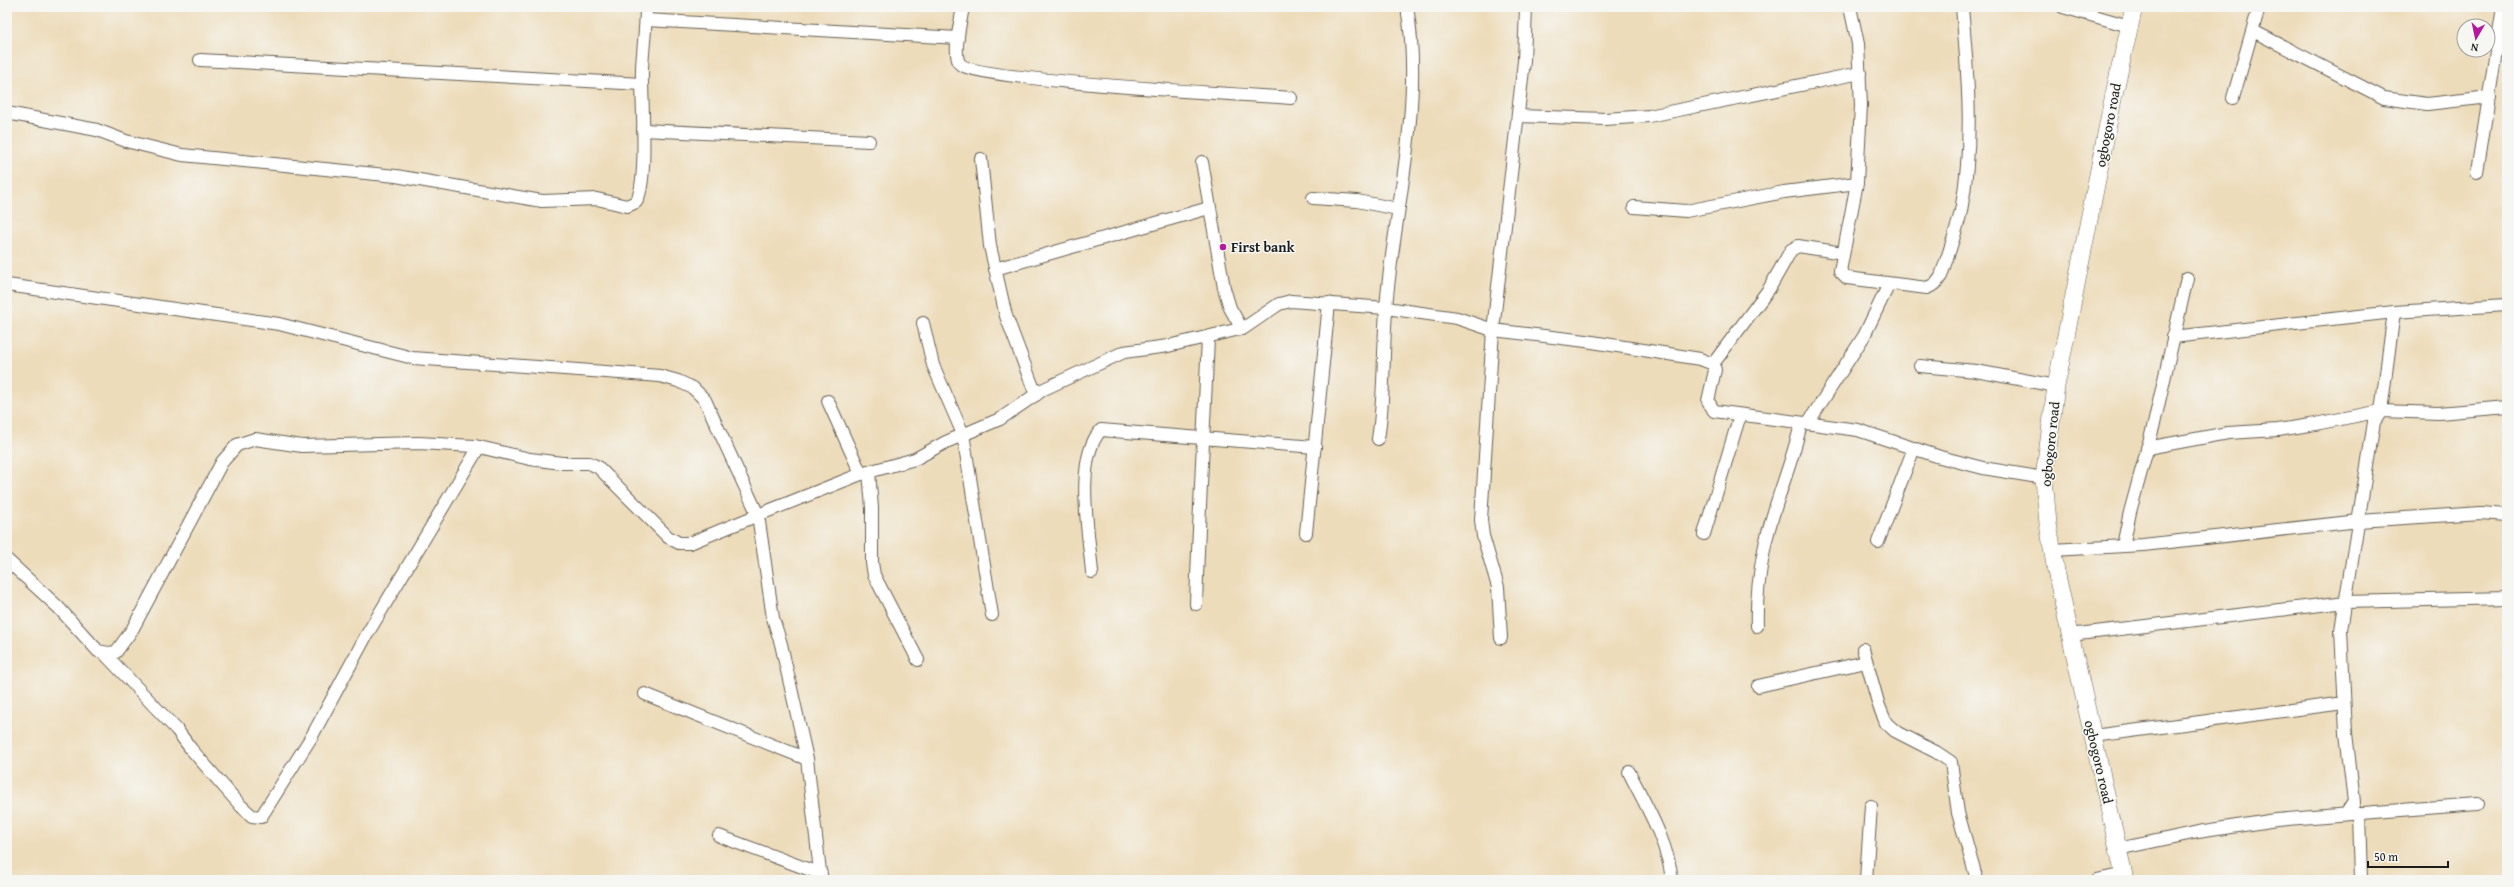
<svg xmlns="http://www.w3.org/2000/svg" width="2514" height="887" viewBox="0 0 2514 887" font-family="'Gentium Book Plus',serif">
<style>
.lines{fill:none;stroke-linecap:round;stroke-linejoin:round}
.street-casing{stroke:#655f53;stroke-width:14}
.secondary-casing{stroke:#655f53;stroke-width:18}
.street{stroke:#fff;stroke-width:12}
.secondary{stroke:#fff;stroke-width:17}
.poi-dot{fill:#b5179e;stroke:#f6f6f2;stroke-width:1.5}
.labels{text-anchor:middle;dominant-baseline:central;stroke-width:3;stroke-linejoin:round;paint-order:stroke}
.street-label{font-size:14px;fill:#1c1c1c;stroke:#f6f6f2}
.poi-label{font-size:14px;font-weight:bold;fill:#1c1c1c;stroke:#f6f6f2;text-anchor:start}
</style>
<rect width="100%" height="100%" fill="#f6f6f2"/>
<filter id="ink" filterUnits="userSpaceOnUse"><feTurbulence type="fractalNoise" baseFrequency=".025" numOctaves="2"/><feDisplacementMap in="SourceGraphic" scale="8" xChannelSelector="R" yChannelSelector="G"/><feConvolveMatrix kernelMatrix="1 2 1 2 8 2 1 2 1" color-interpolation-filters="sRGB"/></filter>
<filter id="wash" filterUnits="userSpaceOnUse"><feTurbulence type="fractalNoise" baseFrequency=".012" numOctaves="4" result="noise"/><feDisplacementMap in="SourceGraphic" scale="16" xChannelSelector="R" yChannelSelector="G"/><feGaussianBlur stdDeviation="0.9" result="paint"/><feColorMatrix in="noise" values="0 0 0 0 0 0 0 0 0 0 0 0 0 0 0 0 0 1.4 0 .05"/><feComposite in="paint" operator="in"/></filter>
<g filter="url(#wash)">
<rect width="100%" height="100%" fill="#eddcba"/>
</g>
<g filter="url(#ink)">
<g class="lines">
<defs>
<g id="street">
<path d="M963 7C961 20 952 54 960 64 974 80 1250 95 1291 98"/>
<path d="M1850 7 1858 44 1861 105 1857 183 1840 271 1847 278 1927 288 1935 284 1941 276C1948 255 1956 233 1961 211 1974 142 1968 77 1962 7"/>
<path d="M2063 7 2129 26"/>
<path d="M646 20 958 38"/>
<path d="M2253 31 2384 98 2427 104 2490 97"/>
<path d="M200 60 642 84"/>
<path d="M2233 98 2259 7"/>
<path d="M7 113 97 130 126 141 182 155 396 176 542 201 597 199 627 206 636 202C649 182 641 96 642 68 643 48 646 27 646 7"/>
<path d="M1518 116 1605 119 1649 116 1860 73"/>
<path d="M643 130 869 141"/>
<path d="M981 159 990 246 1006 316 1036 395"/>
<path d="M1202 162 1224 288 1230 308 1242 329"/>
<path d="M2477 172 2503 7"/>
<path d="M1313 198 1357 201 1398 209"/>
<path d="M1634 207 1686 211 1784 192 1857 183"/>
<path d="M995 269 1209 208"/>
<path d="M7 285 279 324 413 358 660 376 678 381 693 388 705 400 758 515 861 474 915 459 946 442 1000 419 1044 389 1124 352 1168 346 1244 328 1279 304 1291 301 1386 308 1457 318 1493 330 1586 341 1700 359 1713 364 1715 370 1708 401 1714 411 1858 430 1940 457 1983 468 2044 478"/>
<path d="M2394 312 2507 305"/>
<path d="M923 323 933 365 963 434 992 615"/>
<path d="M2173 337 2394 312 2381 411 2374 422 2341 630 2346 733 2354 802 2346 814"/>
<path d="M1713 364 1769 289 1791 250 1798 246 1843 253"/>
<path d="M1920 366 1976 371 2056 386"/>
<path d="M828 401 861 474"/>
<path d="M1808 423 1864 336 1889 284"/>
<path d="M1378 439C1386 389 1382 338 1388 287 1398 196 1423 99 1407 7"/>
<path d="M2147 448 2228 433 2278 430 2310 425 2381 411 2439 413 2507 407"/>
<path d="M869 472 872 508V563L874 575 918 660"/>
<path d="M1306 533 1329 303"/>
<path d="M1704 534 1740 415"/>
<path d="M1878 542 1914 448"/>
<path d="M2123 546 2130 512 2154 424 2187 278"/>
<path d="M2052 550 2143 545 2359 521 2481 513 2507 515"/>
<path d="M7 560 58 607 98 651 108 653 116 652 132 630 222 462 237 445 255 439 302 446 418 443 475 446 530 459 562 463H589L598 467 668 537 679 543H690L758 515 773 618 781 644 807 759 821 880"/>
<path d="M1092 572C1089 535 1074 459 1101 430L1315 447"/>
<path d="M1196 604C1199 515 1204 427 1208 338"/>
<path d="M1757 626C1756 600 1759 575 1764 550 1772 507 1792 466 1801 423"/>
<path d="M2070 635 2346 602 2507 598"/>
<path d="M1501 638 1498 587 1483 536 1481 520 1493 330 1524 61 1526 7"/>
<path d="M1863 649 1879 706 1886 723 1895 731 1936 752 1951 762 1958 813 1977 880"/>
<path d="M103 652 177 730 191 749 241 806 252 816 261 817 312 736 366 636 479 447"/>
<path d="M1758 686 1866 662"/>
<path d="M645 694 807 759"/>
<path d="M2093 736 2344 703"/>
<path d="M1629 772C1646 806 1668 842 1672 880"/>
<path d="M2359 813 2361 880"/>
<path d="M719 836 821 874"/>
<path d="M2118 849 2198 832 2276 820 2477 804"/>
<path d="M1866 880 1871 806"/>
<path d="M2097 880 2124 874"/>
</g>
<path id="secondary" d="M2125 880 2056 571 2048 524 2044 478 2056 386 2114 94 2134 7"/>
</defs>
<use href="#street" class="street-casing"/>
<use href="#secondary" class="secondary-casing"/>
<use href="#street" class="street"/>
<use href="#secondary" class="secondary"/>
</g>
</g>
<circle class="poi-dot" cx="1223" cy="247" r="4"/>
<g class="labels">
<g class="street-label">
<text transform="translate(2108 125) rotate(-79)">ogbogoro road</text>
<text transform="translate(2050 444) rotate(-84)">ogbogoro road</text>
<text transform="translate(2099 762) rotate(77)">ogbogoro road</text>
</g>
<g class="poi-label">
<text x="1231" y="247">First bank</text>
</g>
</g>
<rect width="2514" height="887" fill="none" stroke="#f6f6f2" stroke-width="24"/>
<g transform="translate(2476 38) rotate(189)"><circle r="19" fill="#f6f6f2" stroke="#9f9f9c"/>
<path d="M0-3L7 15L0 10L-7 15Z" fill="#b5179e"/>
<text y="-6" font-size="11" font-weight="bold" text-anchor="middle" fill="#1c1c1c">N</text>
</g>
<path d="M2368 861v6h80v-6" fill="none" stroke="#1c1c1c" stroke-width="2"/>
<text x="2374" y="861" font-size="12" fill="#1c1c1c" stroke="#f6f6f2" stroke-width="3" paint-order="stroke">50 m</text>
</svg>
